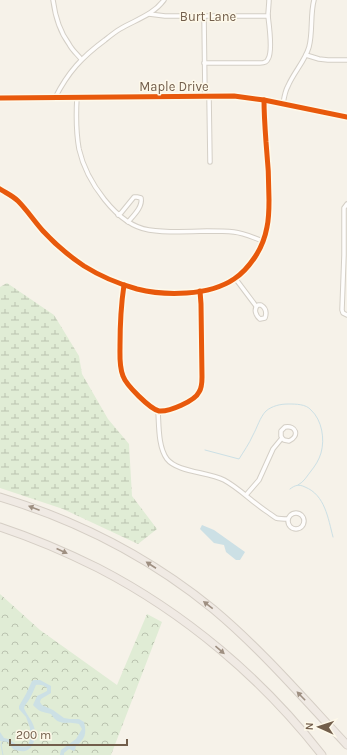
<svg xmlns="http://www.w3.org/2000/svg" width="347" height="755" viewBox="0 0 347 755" font-family="Karla,sans-serif">
<style>
.forest{fill:url(#forest-crowns)}
.wetland{fill:url(#wetland-marsh)}
.water{fill:#cce0e5}
.lines{fill:none;stroke-linecap:round;stroke-linejoin:round}
.stream{stroke:#cce0e5;stroke-width:1}
.minor-casing{stroke:#d4cfc6;stroke-width:5.5}
.tertiary-casing{stroke:#d4cfc6;stroke-width:6}
.motorway-casing{stroke:#d5cec5;stroke-width:9}
.minor{stroke:#fefdfc;stroke-width:3.5}
.tertiary{stroke:#fefdfc;stroke-width:4.5}
.motorway{stroke:#f0eae4;stroke-width:7}
.cycleway-casing{stroke:#fef9ea;stroke-width:8}
.cycleway{stroke:#e8590c;stroke-width:5}
.oneway{fill:#9e8f81}
.labels{text-anchor:middle;dominant-baseline:central;stroke-width:3;stroke-linejoin:round;paint-order:stroke}
.street-label{font-size:13px;fill:#725e4b;stroke:#fef9ea}
</style>
<defs>
<pattern id="forest-crowns" width="20" height="18" patternUnits="userSpaceOnUse"><rect width="20" height="18" fill="#e0ecd5"/><path d="M2 6a3 3 0 1 1 6 0M12 15a3 3 0 1 1 6 0" fill="none" stroke="#bac2af"/></pattern>
<pattern id="wetland-marsh" width="20" height="14" patternUnits="userSpaceOnUse"><rect width="20" height="14" fill="#e0ecd5"/><path d="M1 5h8M5 5V1M11 12h8M15 12V8" fill="none" stroke="#bac2af"/></pattern>
</defs>
<rect width="100%" height="100%" fill="#f6f2e9"/>
<path class="forest" d="M0 594 40 630 117 685 147 614 162 622 111 755H0Z"/>
<path class="wetland" d="M7 283 54 315 79 356 82 374 108 419 129 444 132 496 157 529 138 544 63 509 0 488V287Z"/>
<g class="water">
<path d="M202 525 214 530 245 552 240 560H236L226 552 224 545 214 543 200 529Z"/>
<path d="M34 680H40L51 686V693L41 699 40 702 42 705 53 710 64 718 70 719H79L84 722C87 734 85 739 76 746L75 750 74 751 69 749 64 753V755H60L61 750 76 739 82 729 79 724C67 721 59 727 51 714 43 712 39 712 33 705L37 696 47 691V688C44 685 40 684 36 685 34 690 32 694 30 698 28 702 25 704 24 708 26 714 32 720 34 727 37 735 34 749 25 751 21 752 16 750 13 749L8 742 0 741V732L4 738C16 740 14 749 28 746L30 739V728L26 717 19 709V706L26 694 32 681Z"/>
</g>
<g class="lines">
<g class="stream">
<path d="M205 450 239 459C244 451 249 444 253 435 257 428 260 417 266 411 272 406 280 404 288 404 296 404 306 404 311 410 322 420 325 439 321 453 319 460 315 466 311 471 307 476 304 482 298 485"/>
<path d="M290 489C295 485 299 484 305 487 325 495 328 518 333 537"/>
<path d="M2 742 1 745 3 755"/>
</g>
<defs>
<g id="minor">
<path d="M53 0C55 15 60 32 69 44 72 50 77 54 81 59"/>
<path d="M149 14 165 16H268"/>
<path d="M204 16 205 96"/>
<path d="M306 55 319 59 328 60H347"/>
<path d="M204 63H260C263 63 267 62 268 59 273 52 269 24 268 16 268 11 269 5 269 0"/>
<path d="M209 96 210 162"/>
<path d="M77 97C76 114 76 132 79 149 86 180 116 225 149 230 168 233 188 232 207 231 216 231 225 231 234 232 244 233 254 238 263 241"/>
<path d="M55 98C68 72 82 57 105 40 110 36 115 32 120 29 135 20 153 15 164 0"/>
<path d="M283 104C284 98 285 91 288 86 294 72 305 61 309 47 313 32 310 15 314 0"/>
<path d="M0 189C6 193 13 196 18 201 27 210 34 221 43 231 55 244 69 256 84 266 100 276 119 284 137 289 165 296 209 296 234 279 242 274 249 266 255 257 261 248 265 238 267 227 269 218 269 209 269 200 269 181 268 161 266 142 265 128 264 114 264 100"/>
<path d="M347 204 344 208V255L342 310 343 313 347 315"/>
<path d="M118 215 121 213 134 197H137L141 198C143 207 133 216 128 222"/>
<path d="M235 278 256 306"/>
<path d="M124 285C121 305 120 325 120 346 120 356 119 366 123 376 126 385 150 409 159 411 169 412 195 401 199 392 202 388 202 382 202 377L201 304 200 291"/>
<path d="M258 305H261C266 308 267 312 265 318L260 319C256 316 253 309 258 305Z"/>
<path d="M158 411C159 425 158 447 167 459 177 472 208 472 224 480 239 488 251 501 266 511 269 513 273 516 276 518 280 519 285 519 288 519"/>
<path d="M246 495 259 480 273 449 282 438 284 440 289 441C300 436 296 425 285 427L281 431V436L282 438"/>
<circle cx="296" cy="521" r="8"/>
</g>
<path id="tertiary" d="M0 98 234 96 264 100 347 117"/>
<g id="motorway">
<path d="M0 497C79 521 148 556 213 609 261 649 304 699 347 745"/>
<path d="M0 527C33 538 66 552 98 568 185 613 262 678 322 755"/>
</g>
</defs>
<use href="#minor" class="minor-casing"/>
<use href="#tertiary" class="tertiary-casing"/>
<use href="#motorway" class="motorway-casing"/>
<use href="#minor" class="minor"/>
<use href="#tertiary" class="tertiary"/>
<use href="#motorway" class="motorway"/>
<defs>
<g id="cycleway">
<path d="M0 98 234 96 264 100 347 117"/>
<path d="M0 189C6 193 13 196 18 201 27 210 34 221 43 231 55 244 69 256 84 266 100 276 119 284 137 289 165 296 209 296 234 279 242 274 249 266 255 257 261 248 265 238 267 227 269 218 269 209 269 200 269 181 268 161 266 142 265 128 264 114 264 100"/>
<path d="M124 285C121 305 120 325 120 346 120 356 119 366 123 376 126 385 150 409 159 411 169 412 195 401 199 392 202 388 202 382 202 377L201 304 200 291"/>
</g>
</defs>
<use href="#cycleway" class="cycleway-casing"/>
<use href="#cycleway" class="cycleway"/>
</g>
<defs><path id="oneway-solid" d="M-6-.8H1V-3.2L6.5 0L1 3.2V.8H-6Z"/></defs>
<g class="oneway">
<use href="#oneway-solid" transform="translate(34 508) rotate(-159)"/>
<use href="#oneway-solid" transform="translate(62 551) rotate(25)"/>
<use href="#oneway-solid" transform="translate(151 565) rotate(-147)"/>
<use href="#oneway-solid" transform="translate(208 605) rotate(-142)"/>
<use href="#oneway-solid" transform="translate(220 650) rotate(41)"/>
<use href="#oneway-solid" transform="translate(301 696) rotate(-134)"/>
</g>
<g class="labels">
<g class="street-label">
<text x="208" y="16">Burt Lane</text>
<text x="174" y="86">Maple Drive</text>
</g>
</g>
<g transform="translate(319 727) rotate(273)" stroke="#fef9ea" stroke-width="3" paint-order="stroke">
<path d="M0-3L7 15L0 10L-7 15Z" fill="#725e4b"/>
<text y="-6" font-size="11" font-weight="bold" text-anchor="middle" fill="#725e4b">N</text>
</g>
<path d="M10 739v6h117v-6" fill="none" stroke="#725e4b" stroke-width="2"/>
<text x="16" y="739" font-size="12" fill="#725e4b" stroke="#fef9ea" stroke-width="3" paint-order="stroke">200 m</text>
</svg>
